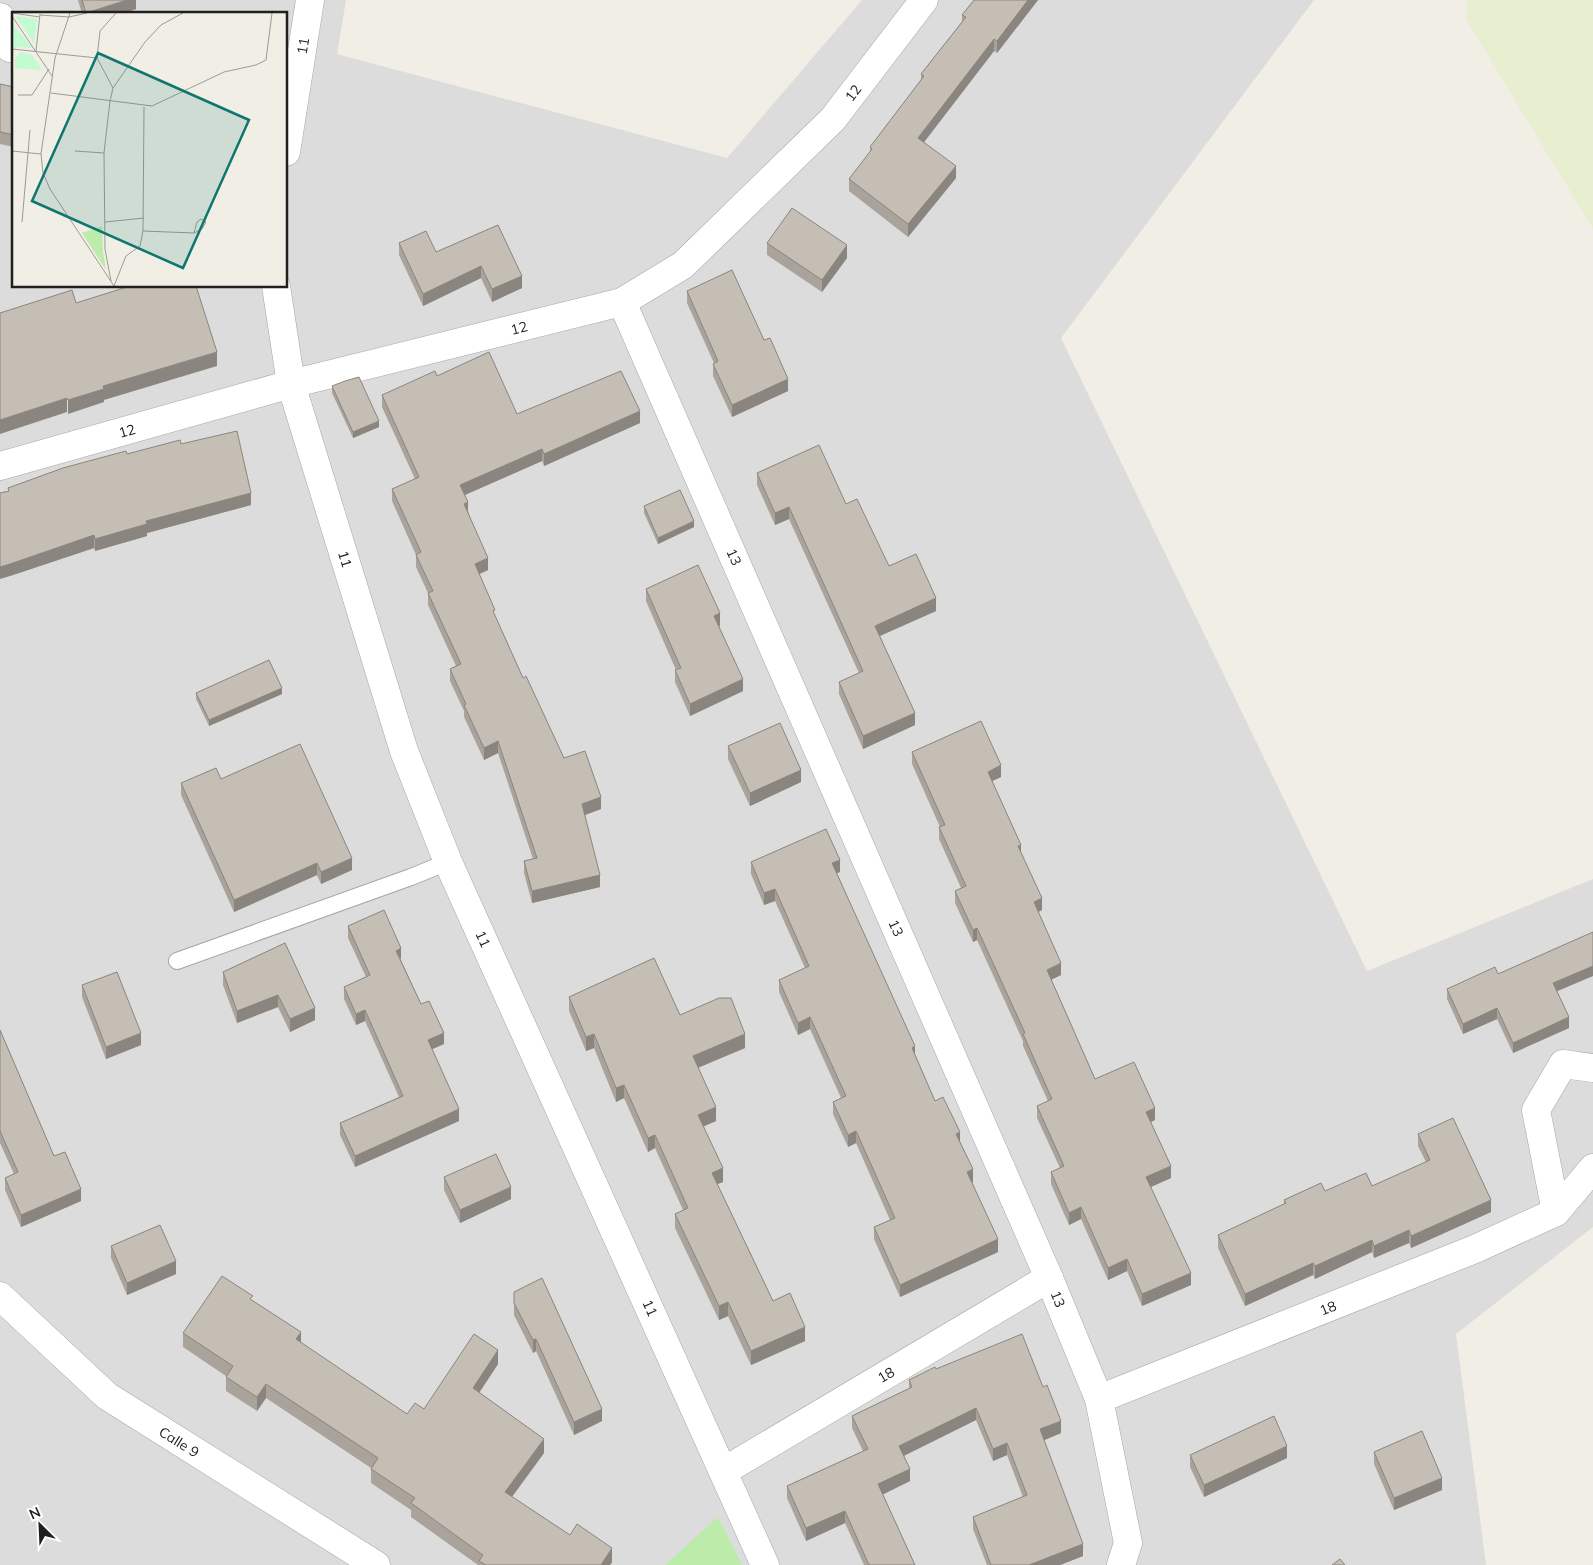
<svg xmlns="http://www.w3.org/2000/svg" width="1593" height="1565" viewBox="0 0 1593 1565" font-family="Mulish,sans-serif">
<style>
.residential{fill:#dddcdc;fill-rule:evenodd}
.farmland{fill:#e7efd0}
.grass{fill:#bdebaa}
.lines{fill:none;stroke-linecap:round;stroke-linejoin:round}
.service-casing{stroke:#a6a6a6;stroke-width:18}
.minor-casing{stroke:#a6a6a6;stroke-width:29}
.tertiary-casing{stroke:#a6a6a6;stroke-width:29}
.service{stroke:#fff;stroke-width:16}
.minor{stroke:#fff;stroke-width:28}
.tertiary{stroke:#fff;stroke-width:28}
.wall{fill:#a9a39b}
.shaded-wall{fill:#8a857e}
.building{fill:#c5beb4;stroke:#8a857e}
.labels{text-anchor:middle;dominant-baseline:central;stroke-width:5;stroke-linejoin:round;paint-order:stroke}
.street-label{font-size:14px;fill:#1f1f1f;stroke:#fff}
.inset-road{fill:none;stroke:#9c9b96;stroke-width:1}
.view{fill:#0f766e;fill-opacity:0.15;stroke:#0f766e;stroke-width:2.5}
.inset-edge{fill:none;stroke:#1f1f1f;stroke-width:2.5}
</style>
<rect width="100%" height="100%" fill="#f0eee5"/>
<path class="residential" d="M0 0H346L337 54 727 158 862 0H1314L1061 338 1367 971 1593 879V1227L1456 1334 1486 1565H0ZM14 14H286V286H14Z"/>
<path class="farmland" d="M1467 0H1593V229L1466 19Z"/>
<path class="grass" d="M718 1517 742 1565H665Z"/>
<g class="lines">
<defs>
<path id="service" d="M177 961 411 877 448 862"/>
<g id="minor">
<path d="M0 17 10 48"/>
<path d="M286 152 310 0"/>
<path d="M276 286 291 384 404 751 448 862 765 1565"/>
<path d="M622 302 1049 1278 1099 1399 1128 1543 1121 1565"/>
<path d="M0 466 291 384 622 302 683 265 833 119 924 0"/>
<path d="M1556 1212 1536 1110 1563 1064 1593 1068"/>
<path d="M1099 1399 1475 1249 1556 1212 1593 1168"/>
<path d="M724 1471 1049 1278"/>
</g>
<path id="tertiary" d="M0 1296 107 1396 376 1565"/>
</defs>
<use href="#service" class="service-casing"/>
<use href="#minor" class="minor-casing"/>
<use href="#tertiary" class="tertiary-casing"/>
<use href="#service" class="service"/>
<use href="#minor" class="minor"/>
<use href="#tertiary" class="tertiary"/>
</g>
<g class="wall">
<path d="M78 0H136V9L122 14H82Z"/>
<path d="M974 0H1038L997 53 994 51 924 142 956 178 908 237 849 191V179L870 152V147L921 80V74L962 22V15Z"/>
<path d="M0 84 14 87V147L0 144Z"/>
<path d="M399 243 522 276V288L492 302 481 278 423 306 399 255Z"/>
<path d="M767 243 847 258 822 292 767 255Z"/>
<path d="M687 291 764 340 788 391 732 417 713 376V364L714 363 687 303Z"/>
<path d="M437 376 517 414 640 423 544 466 542 461 465 495 468 511 488 570 479 574 495 616 523 678 564 758 601 809 585 815 600 887 532 903 524 873V861L533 859 498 753 484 760 464 717V711L450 681V669L456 666 428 605V593L416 567V555L392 501V489L415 479 382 407V395Z"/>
<path d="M332 386 379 427 353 438 332 393Z"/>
<path d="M181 444 251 505 147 533V536L95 551 94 548 10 576 8 488 127 454Z"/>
<path d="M757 473 846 504 889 566 936 611 880 636 915 725 863 749 839 694V682L859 673 789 519 775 525 757 485Z"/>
<path d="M644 506 694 527 658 544 644 513Z"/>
<path d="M646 589 720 626H719L743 691 690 716 675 682V670H676L646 601Z"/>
<path d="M196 693 282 694 209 726 196 699Z"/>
<path d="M728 746 801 782 750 806 728 759Z"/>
<path d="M912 752 1001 777 992 781 1021 853 1042 910 1038 912 1061 975 1051 979 1095 1079 1155 1120 1151 1122 1171 1178 1151 1187 1191 1285 1142 1306 1127 1271 1108 1280 1081 1219 1069 1225 1051 1184V1172L1060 1168 1037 1118V1106L1048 1101 1023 1046V1041L977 940 973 942 955 903V891L961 888 939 839V827H940L912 764Z"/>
<path d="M221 779 352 870 321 884 317 875 234 912 181 795V783Z"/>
<path d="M751 862 840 872 837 873 935 1101 960 1141 973 1182H972L998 1252 900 1297 874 1239V1227L890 1220 856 1143 848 1147 833 1114V1102L841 1098 810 1029 798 1035 779 992V980L805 968 775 901 764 905 751 874Z"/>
<path d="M348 926 401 960 421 1004 444 1044 432 1049 459 1121 355 1167 340 1135V1123L399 1097 365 1021 356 1025 344 999V987L366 977 348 938Z"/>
<path d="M285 943 315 1020 290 1032 278 1007 237 1023 223 985V972Z"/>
<path d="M1498 974 1557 992 1569 1028 1513 1053 1497 1019 1463 1034 1447 999V989Z"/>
<path d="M82 985 141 1045 106 1059 82 997Z"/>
<path d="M569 997 680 1015 745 1048 698 1067 716 1121 703 1126 723 1182 717 1184 773 1301 805 1341 751 1365 728 1316 719 1320 675 1228V1214L683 1210 655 1148 648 1152 624 1098 616 1102 594 1048 586 1051 569 1011Z"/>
<path d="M0 1030 54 1156 81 1201 21 1227 5 1190V1178L14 1174 0 1143Z"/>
<path d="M1418 1134 1491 1212 1411 1248 1409 1243 1374 1258 1372 1252 1315 1279 1313 1275 1245 1306 1218 1248V1235L1284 1204V1200L1325 1191 1372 1186 1426 1162 1418 1146Z"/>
<path d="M444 1177 511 1199 460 1223 444 1190Z"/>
<path d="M111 1246 176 1274 127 1295 111 1258Z"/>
<path d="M514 1292 602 1421 574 1435 536 1351 533 1353 514 1315Z"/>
<path d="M253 1301 301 1343 407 1414 424 1409 498 1364 479 1393 544 1453 512 1497 570 1535 612 1562 610 1565H478L411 1517V1510L371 1483V1468L266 1398 257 1411 226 1391V1376L183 1347V1333Z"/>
<path d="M936 1369 1061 1433 1044 1440 1083 1556 1060 1565H987L973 1529V1517L1023 1497 1007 1455 993 1461 976 1420 904 1456 910 1481 882 1494 915 1565H864L845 1523 806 1541 787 1498V1486L863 1451 852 1428V1416L909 1389V1380Z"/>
<path d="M1374 1452 1442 1490 1394 1510 1374 1464Z"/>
<path d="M1190 1455 1287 1458 1204 1497 1190 1467Z"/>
</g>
<g class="shaded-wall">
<path d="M127 0H136V9L122 14H86V13Z"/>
<path d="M1028 0H1038L997 53V41Z"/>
<path d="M994 39V51L918 150V138Z"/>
<path d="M956 166V178L908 237V224Z"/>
<path d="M847 245V258L822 292V280Z"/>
<path d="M481 266V278L423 306V294Z"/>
<path d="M522 276V288L492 302V289Z"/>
<path d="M217 352V366L104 400V402L68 414V400L103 386Z"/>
<path d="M788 379V391L732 417V405Z"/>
<path d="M67 398V412L0 434V420Z"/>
<path d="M640 411V423L544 466V454Z"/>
<path d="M379 421V427L353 438V432Z"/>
<path d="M542 449V461L460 497V485Z"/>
<path d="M251 493V505L147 533V536L95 551V539L146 521Z"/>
<path d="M468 502V514L464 504Z"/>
<path d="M789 507V519L775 525V513Z"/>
<path d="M694 521V527L658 544V538Z"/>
<path d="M94 535V548L10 576 0 579V567Z"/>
<path d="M488 558V570L475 576V564Z"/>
<path d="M936 598V611L875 638V626Z"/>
<path d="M720 613V626L714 628V616Z"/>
<path d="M743 679V691L690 716V704Z"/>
<path d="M282 688V694L209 726V720Z"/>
<path d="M915 713V725L863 749V736Z"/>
<path d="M498 741V753L484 760V748Z"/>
<path d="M1001 765V777L988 783V772Z"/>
<path d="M801 770V782L750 806V793Z"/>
<path d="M601 797V809L582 816V804Z"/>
<path d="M1021 845V857L1018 846Z"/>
<path d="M352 858V870L321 884V872Z"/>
<path d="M840 860V872L832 875V863Z"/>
<path d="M317 863V875L234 912V900Z"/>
<path d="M600 875V887L532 903V891Z"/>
<path d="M775 889V901L764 905V893Z"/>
<path d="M1042 898V910L1034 914V902Z"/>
<path d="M977 928V940L973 942V930Z"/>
<path d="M401 948V960L396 951Z"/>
<path d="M1061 963V975L1047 982V970Z"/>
<path d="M1593 966V976L1553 993V983Z"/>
<path d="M278 995V1007L237 1023V1011Z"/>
<path d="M315 1008V1020L290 1032V1019Z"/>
<path d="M1497 1008V1019L1463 1034V1024Z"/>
<path d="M365 1010V1021L356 1025V1014Z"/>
<path d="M810 1017V1029L798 1035V1023Z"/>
<path d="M1569 1017V1028L1513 1053V1043Z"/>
<path d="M141 1033V1045L106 1059V1047Z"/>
<path d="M444 1033V1044L428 1051V1040Z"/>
<path d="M594 1034V1048L586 1051V1037Z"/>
<path d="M745 1034V1048L693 1070V1056Z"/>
<path d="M915 1046V1058L912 1048Z"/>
<path d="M624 1085V1098L616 1102V1088Z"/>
<path d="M716 1107V1121L698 1129V1115Z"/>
<path d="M1155 1108V1120L1146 1124V1112Z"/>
<path d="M459 1109V1121L355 1167V1156Z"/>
<path d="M856 1131V1143L848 1147V1135Z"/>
<path d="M960 1132V1144L956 1134Z"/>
<path d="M655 1135V1148L648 1152V1138Z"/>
<path d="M1171 1166V1178L1146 1189V1177Z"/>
<path d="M723 1168V1182L712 1186V1173Z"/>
<path d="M973 1169V1182L967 1184V1172Z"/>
<path d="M511 1187V1199L460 1223V1210Z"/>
<path d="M81 1189V1201L21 1227V1215Z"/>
<path d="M1491 1200V1212L1411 1248V1236Z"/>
<path d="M1081 1207V1219L1069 1225V1213Z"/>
<path d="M1409 1230V1243L1374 1258V1246Z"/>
<path d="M998 1239V1252L900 1297V1285Z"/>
<path d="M1372 1240V1252L1315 1279V1266Z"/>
<path d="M1127 1259V1271L1108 1280V1268Z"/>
<path d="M176 1261V1274L127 1295V1283Z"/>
<path d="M1313 1263V1275L1245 1306V1294Z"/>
<path d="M1191 1273V1285L1142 1306V1294Z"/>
<path d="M728 1302V1316L719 1320V1306Z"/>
<path d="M805 1327V1341L751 1365V1351Z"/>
<path d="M301 1332V1346L296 1339Z"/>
<path d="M536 1339V1351L533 1353V1340Z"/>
<path d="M498 1350V1364L473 1402V1388Z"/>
<path d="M266 1384V1398L257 1411V1397Z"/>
<path d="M976 1408V1420L899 1458V1446Z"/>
<path d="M602 1409V1421L574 1435V1422Z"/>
<path d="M1061 1421V1433L1040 1442V1429Z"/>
<path d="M544 1439V1453L505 1506V1492Z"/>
<path d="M1007 1443V1455L993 1461V1449Z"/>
<path d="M1287 1446V1458L1204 1497V1485Z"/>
<path d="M910 1469V1481L878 1497V1484Z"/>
<path d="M1442 1478V1490L1394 1510V1498Z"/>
<path d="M845 1511V1523L806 1541V1528Z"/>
<path d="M1083 1544V1556L1060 1565H1029Z"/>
<path d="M612 1548V1562L610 1565H601Z"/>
</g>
<g class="building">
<path d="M82 0H127L86 13Z"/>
<path d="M974 0H1028L997 41 994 39 918 138 956 166 908 224 849 179 872 149 870 147 924 76 921 74 966 17 962 15Z"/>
<path d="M0 84 14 87V135L0 132Z"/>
<path d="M792 208 847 245 822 280 767 243Z"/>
<path d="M498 225 522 276 492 289 481 266 423 294 399 243 426 231 436 252Z"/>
<path d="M732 270 764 340 770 338 788 379 732 405 713 364 718 361 687 291Z"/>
<path d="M130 286H196L217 352 103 386 104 389 68 400 67 398 0 420V313L72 290 76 303Z"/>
<path d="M489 352 517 414 621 371 640 411 544 454 542 449 460 485 468 502 464 504 488 558 475 564 495 610 493 611 523 678 526 676 564 758 585 751 601 797 582 804 600 875 532 891 524 861 537 858 498 741 484 748 464 705 466 704 450 669 461 664 428 593 433 591 416 555 421 552 392 489 419 477 382 395 435 371 437 376Z"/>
<path d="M359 377 379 421 353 432 332 386 345 381Z"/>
<path d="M237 431 251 493 146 521 147 524 95 539 94 535 10 564 0 567V493L9 491 8 488 63 468 126 451 127 454 180 440 181 444Z"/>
<path d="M819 445 846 504 857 499 889 566 916 554 936 598 875 626 915 713 863 736 839 682 863 671 789 507 775 513 757 473Z"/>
<path d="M680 490 694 521 658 538 644 506Z"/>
<path d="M698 565 720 613 714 616 743 679 690 704 675 670 681 668 646 589Z"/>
<path d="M269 660 282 688 209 720 196 693Z"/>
<path d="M981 721 1001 765 988 772 1021 845 1018 846 1042 898 1034 902 1061 963 1047 970 1095 1079 1134 1062 1155 1108 1146 1112 1171 1166 1146 1177 1191 1273 1142 1294 1127 1259 1108 1268 1081 1207 1069 1213 1051 1172 1064 1166 1037 1106 1052 1099 1023 1034 1025 1033 977 928 973 930 955 891 966 886 939 827 945 825 912 752Z"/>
<path d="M780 723 801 770 750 793 728 746Z"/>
<path d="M300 744 352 858 321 872 317 863 234 900 181 783 216 768 221 779Z"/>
<path d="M826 829 840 860 832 863 915 1046 912 1048 935 1101 943 1097 960 1132 956 1134 973 1169 967 1172 998 1239 900 1285 874 1227 895 1218 856 1131 848 1135 833 1102 846 1096 810 1017 798 1023 779 980 809 966 775 889 764 893 751 862Z"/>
<path d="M384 910 401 948 396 951 421 1004 429 1001 444 1033 428 1040 459 1109 355 1156 340 1123 403 1096 365 1010 356 1014 344 987 370 975 348 926Z"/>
<path d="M1593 932V966L1553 983 1569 1017 1513 1043 1497 1008 1463 1024 1447 989 1495 967 1498 974Z"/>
<path d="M285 943 315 1008 290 1019 278 995 237 1011 223 972Z"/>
<path d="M654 958 680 1015 719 998H731L745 1034 693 1056 716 1107 698 1115 723 1168 712 1173 773 1301 790 1293 805 1327 751 1351 728 1302 719 1306 675 1214 688 1208 655 1135 648 1138 624 1085 616 1088 594 1034 586 1037 569 997Z"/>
<path d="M117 972 141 1033 106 1047 82 985Z"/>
<path d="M0 1030 54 1156 65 1152 81 1189 21 1215 5 1178 18 1172 0 1131Z"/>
<path d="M1453 1118 1491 1200 1411 1236 1409 1230 1374 1246 1372 1240 1315 1266 1313 1263 1245 1294 1218 1235 1286 1203 1284 1200 1321 1183 1325 1191 1366 1173 1372 1186 1430 1160 1418 1134Z"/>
<path d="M496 1154 511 1187 460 1210 444 1177Z"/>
<path d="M160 1225 176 1261 127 1283 111 1246Z"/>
<path d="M222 1276 253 1296 250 1299 301 1332 296 1339 407 1414 415 1403 424 1409 474 1334 498 1350 473 1388 544 1439 505 1492 570 1535 577 1524 612 1548 601 1565H486L479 1561 483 1555 411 1503 415 1498 371 1469 378 1458 266 1384 257 1397 226 1377 233 1366 183 1333Z"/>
<path d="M542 1278 602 1409 574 1422 536 1339 533 1340 514 1303V1292Z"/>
<path d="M1022 1334 1043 1387 1047 1385 1061 1421 1040 1429 1083 1544 1029 1565H991L973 1517 1027 1495 1007 1443 993 1449 976 1408 899 1446 910 1469 878 1484 915 1565H869L845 1511 806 1528 787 1486 868 1449 852 1416 912 1387 909 1380 935 1367 936 1369Z"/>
<path d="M1274 1416 1287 1446 1204 1485 1190 1455Z"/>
<path d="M1422 1431 1442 1478 1394 1498 1374 1452Z"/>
<path d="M1340 1559 1345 1565H1332Z"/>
</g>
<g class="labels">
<g class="street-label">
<text transform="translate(303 46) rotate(-81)">11</text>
<text transform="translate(853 93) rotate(-53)">12</text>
<text transform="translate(519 328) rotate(-14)">12</text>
<text transform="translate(127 431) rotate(-16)">12</text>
<text transform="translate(734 557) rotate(66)">13</text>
<text transform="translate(345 559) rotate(73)">11</text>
<text transform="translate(896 928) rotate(66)">13</text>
<text transform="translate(483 939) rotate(66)">11</text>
<text transform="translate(1058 1299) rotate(68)">13</text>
<text transform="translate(650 1308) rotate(66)">11</text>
<text transform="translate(1328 1308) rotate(-22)">18</text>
<text transform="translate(886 1375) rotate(-31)">18</text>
<text transform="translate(179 1442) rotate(32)">Calle 9</text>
</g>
</g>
<g transform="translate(12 12)">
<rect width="275" height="275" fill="#f0eee5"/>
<path d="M90 214 91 239 94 258 70 221Z" fill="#bdebaa"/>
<path d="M3 4 25 7 22 31ZM0 11 20 36 0 35ZM9 40 20 43 30 58 3 56V47Z" fill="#c2fad1"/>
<path class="inset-road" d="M0 1 28 5M58 1 43 46 29 142 31 161 38 177 102 274M28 3 57 5 75 1M0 4 40 64M0 37 85 46 101 76M24 39 28 2M85 46 88 19 104 1M39 81 140 94 212 60 244 53 254 48 260 1M6 83H20L37 57M0 139 29 142M63 139 92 141M10 210 18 118M93 210 132 206M131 219 182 221 190 217 194 210 189 207 185 210 182 221M99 269 93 237 92 141 98 89 101 76 133 30 149 13 171 1M102 274 114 244 128 234 131 219 132 95"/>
<path class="view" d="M86 41 237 108 171 256 20 189Z"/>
<rect width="275" height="275" class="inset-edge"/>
</g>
<g transform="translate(40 1525) rotate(336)" stroke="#ffffff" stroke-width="4" paint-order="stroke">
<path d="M0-4L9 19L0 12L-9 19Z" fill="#1f1f1f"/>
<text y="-8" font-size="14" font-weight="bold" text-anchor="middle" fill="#1f1f1f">N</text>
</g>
</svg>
